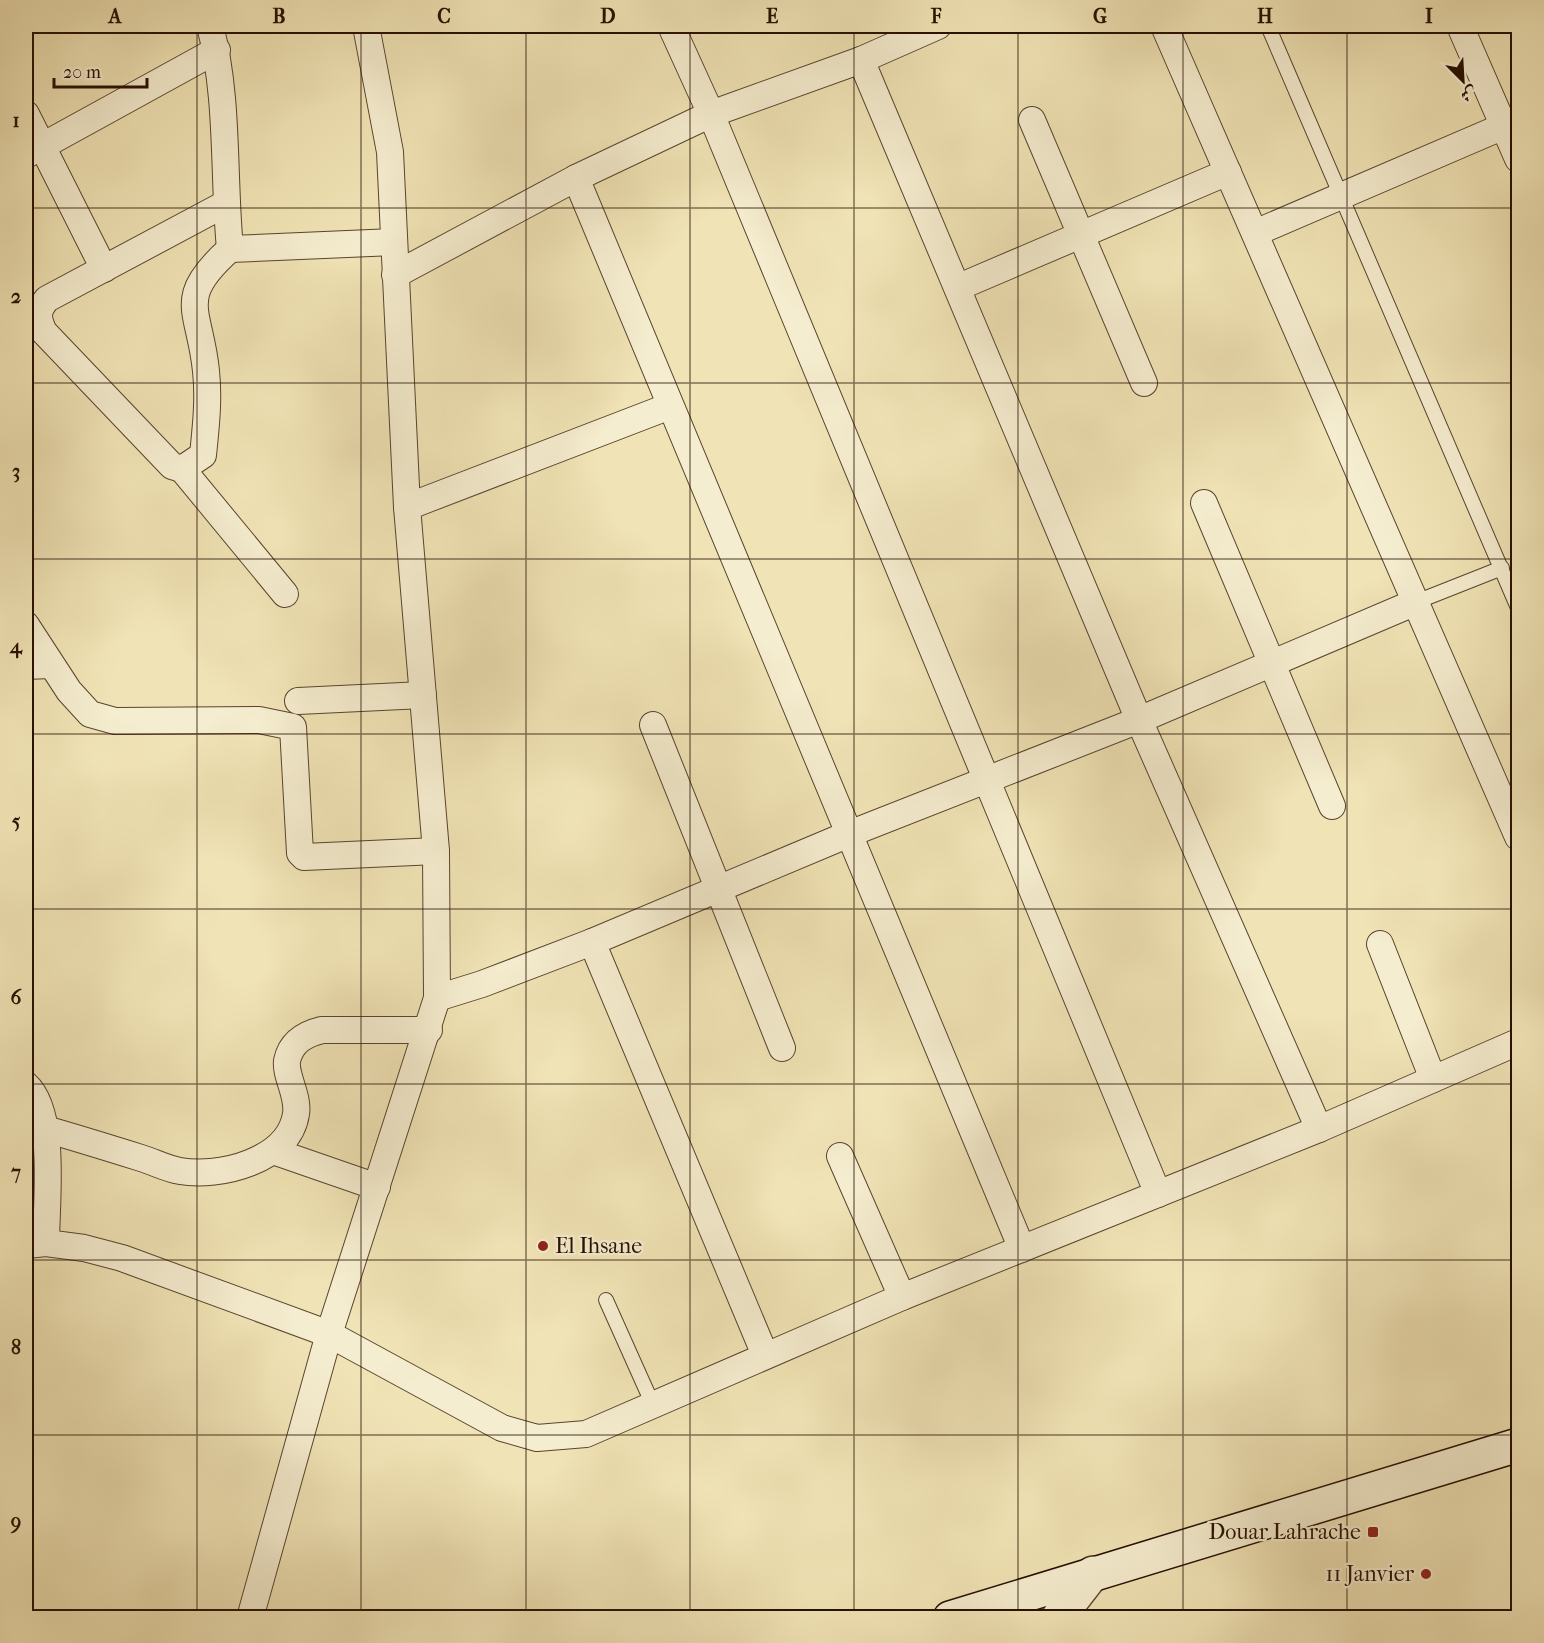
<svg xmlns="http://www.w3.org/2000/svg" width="1544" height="1643" viewBox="0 0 1544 1643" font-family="'IM FELL French Canon',Amiri,serif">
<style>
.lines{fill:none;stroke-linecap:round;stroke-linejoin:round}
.service-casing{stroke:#59442d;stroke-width:16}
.minor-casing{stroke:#59442d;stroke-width:28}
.tertiary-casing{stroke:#59442d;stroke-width:36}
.secondary-casing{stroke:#270f00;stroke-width:36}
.service{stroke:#f5edcf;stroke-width:14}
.minor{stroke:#f5edcf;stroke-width:26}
.tertiary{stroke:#f5edcf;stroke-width:33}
.secondary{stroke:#f5edcf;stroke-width:33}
.grid{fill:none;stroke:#270f00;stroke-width:1.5;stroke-opacity:0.55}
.poi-dot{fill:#8f2418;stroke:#f5edcf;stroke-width:2}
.labels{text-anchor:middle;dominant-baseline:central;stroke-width:4.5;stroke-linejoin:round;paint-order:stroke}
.poi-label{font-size:22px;fill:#270f00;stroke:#f5edcf;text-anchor:end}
.neatline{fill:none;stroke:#270f00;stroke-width:2}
.grid-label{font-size:20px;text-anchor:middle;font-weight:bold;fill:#270f00}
</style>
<rect width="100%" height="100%" fill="#f0e3b5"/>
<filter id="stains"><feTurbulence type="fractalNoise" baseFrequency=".00333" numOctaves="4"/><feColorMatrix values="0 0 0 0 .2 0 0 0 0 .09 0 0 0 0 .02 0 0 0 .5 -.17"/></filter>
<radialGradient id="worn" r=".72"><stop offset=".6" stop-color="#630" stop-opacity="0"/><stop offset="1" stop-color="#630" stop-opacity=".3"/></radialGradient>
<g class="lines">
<defs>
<g id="service">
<path d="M1268 26 1518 608"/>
<path d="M1416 602 1502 568"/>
<path d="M606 1300 653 1405"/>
</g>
<g id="minor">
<path d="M210 26C229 97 223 176 230 249L394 242"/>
<path d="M671 26 711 114 1158 1194"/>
<path d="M1164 26 1518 837"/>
<path d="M1460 26 1518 159"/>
<path d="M861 60 1139 720 1319 1129"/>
<path d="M26 114 104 269"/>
<path d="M1032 120 1144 383"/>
<path d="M26 155 217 50"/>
<path d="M576 178 1022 1249"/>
<path d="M225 204 47 299C37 311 37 317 44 332L172 466 182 469 203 455C206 426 209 399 206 371 200 309 174 299 230 249"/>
<path d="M1255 233 1518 120"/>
<path d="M395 275 576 178 711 114 861 60 938 26"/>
<path d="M959 287 1228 172"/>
<path d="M182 469 285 594"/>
<path d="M1204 503 1332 806"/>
<path d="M407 507 670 406"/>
<path d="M26 625 69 691 90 714 115 721 259 720 293 727 300 853 304 857 436 851"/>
<path d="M26 666 50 665"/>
<path d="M298 701 423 695"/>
<path d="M653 725 782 1048"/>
<path d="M592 942 765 1355"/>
<path d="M1380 944 1433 1079"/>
<path d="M437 998 482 984 592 942 849 834 1139 720 1416 602"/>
<path d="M26 1085C57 1113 46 1203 46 1243"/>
<path d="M45 1129C77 1138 109 1148 141 1158 154 1162 167 1169 180 1171 219 1178 289 1161 296 1114 299 1096 285 1076 287 1061 291 1042 305 1034 322 1030H429"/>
<path d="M273 1151 377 1187"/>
<path d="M840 1156 902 1297"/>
<path d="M26 1245 46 1243 84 1248 122 1258 329 1334 502 1428 537 1438 586 1434 902 1297 1319 1129 1518 1042"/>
<path d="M250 1618 329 1334 437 998 436 851 407 507 390 152 366 26"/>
</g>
<path id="tertiary" d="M1058 1618 1093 1573"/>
<path id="secondary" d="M950 1618 1518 1445"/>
</defs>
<use href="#service" class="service-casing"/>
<use href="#minor" class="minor-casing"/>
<use href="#tertiary" class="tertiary-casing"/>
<use href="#secondary" class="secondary-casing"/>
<use href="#service" class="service"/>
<use href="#minor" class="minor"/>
<use href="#tertiary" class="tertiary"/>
<use href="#secondary" class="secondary"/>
</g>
<path class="grid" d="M197 26V1618M361 26V1618M526 26V1618M690 26V1618M854 26V1618M1018 26V1618M1183 26V1618M1347 26V1618M26 208H1518M26 383H1518M26 559H1518M26 734H1518M26 909H1518M26 1084H1518M26 1260H1518M26 1435H1518"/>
<g class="poi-dot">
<circle cx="543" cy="1246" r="6"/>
<rect x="1367" y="1526" width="12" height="12" rx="3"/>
<circle cx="1426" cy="1574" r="6"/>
</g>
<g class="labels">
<g class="poi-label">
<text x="555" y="1246" text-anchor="start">El Ihsane</text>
<text x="1361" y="1532">Douar Lahrache</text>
<text x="1414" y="1574">11 Janvier</text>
</g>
</g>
<rect width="1544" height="1643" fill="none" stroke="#f0e3b5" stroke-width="66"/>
<g transform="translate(1463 81) rotate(156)" stroke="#f5edcf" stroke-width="4.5" paint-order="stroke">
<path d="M0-4.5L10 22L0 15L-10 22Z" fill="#270f00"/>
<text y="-9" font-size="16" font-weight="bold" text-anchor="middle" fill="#270f00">ش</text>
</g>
<path d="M54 78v9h93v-9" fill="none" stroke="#270f00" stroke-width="3"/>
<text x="63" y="78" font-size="18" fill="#270f00" stroke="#f5edcf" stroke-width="4.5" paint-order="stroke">20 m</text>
<rect x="33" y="33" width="1478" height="1577" class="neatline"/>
<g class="grid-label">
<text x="115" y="23">A</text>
<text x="279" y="23">B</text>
<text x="444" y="23">C</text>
<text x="608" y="23">D</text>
<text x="772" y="23">E</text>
<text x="936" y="23">F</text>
<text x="1100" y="23">G</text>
<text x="1265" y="23">H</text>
<text x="1429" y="23">I</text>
<text x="16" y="127">1</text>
<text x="16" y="303">2</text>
<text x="16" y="478">3</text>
<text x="16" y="653">4</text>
<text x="16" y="828">5</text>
<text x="16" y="1004">6</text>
<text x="16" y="1179">7</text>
<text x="16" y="1354">8</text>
<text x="16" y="1529">9</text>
</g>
<rect width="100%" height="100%" filter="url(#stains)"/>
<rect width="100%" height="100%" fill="url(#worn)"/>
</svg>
